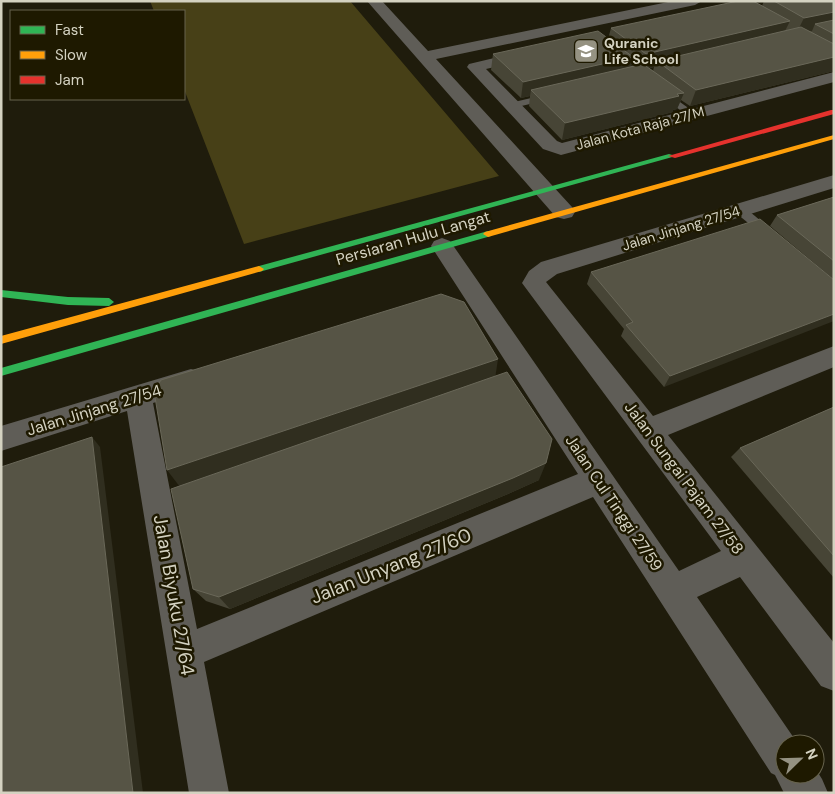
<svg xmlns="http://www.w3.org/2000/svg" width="835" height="794" viewBox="0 0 835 794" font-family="'DM Sans',sans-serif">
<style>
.forest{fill:#474017}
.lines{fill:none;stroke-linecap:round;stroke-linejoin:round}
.lane{fill:#5f5d57;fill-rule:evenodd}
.street{fill:#5f5d57;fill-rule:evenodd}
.fast{fill:#30b455;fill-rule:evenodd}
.slow{fill:#ff9f0a;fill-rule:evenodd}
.jam{fill:#e5322d;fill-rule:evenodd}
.wall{fill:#474536;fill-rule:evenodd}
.shaded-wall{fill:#302e1f}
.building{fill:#565445;stroke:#6a6859}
.labels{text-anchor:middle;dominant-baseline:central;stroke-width:5;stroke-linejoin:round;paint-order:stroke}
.far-poi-label{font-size:14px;font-weight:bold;fill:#d4d2c1;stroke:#1e1900;text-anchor:start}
.far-street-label{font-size:14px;fill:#d4d2c1;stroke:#1e1900}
.street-label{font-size:16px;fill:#d4d2c1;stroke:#1e1900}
.near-street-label{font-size:19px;fill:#d4d2c1;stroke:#1e1900}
</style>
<rect width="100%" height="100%" fill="#1f1c0c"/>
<path class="forest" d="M150 1H350L499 176 244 244 184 89V11H154Z"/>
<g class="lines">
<g class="lane">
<path d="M663 90 694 112V116H688L660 95 658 93Z"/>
<path d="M548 94 553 97 551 99 513 108 508 105 510 103Z"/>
<path d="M740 206 744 207 772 230 774 233 772 236H764L736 213 734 210 736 207Z"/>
</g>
<g class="street">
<path d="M367 1H382L428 51 673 1H702L695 5 436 59 572 207 575 212 572 217 564 219 556 217Z"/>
<path d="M528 50 534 52 536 55 534 58 486 69 557 141 562 143 834 72V82L561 155 543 149 467 67 469 64Z"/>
<path d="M834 175V188L557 274 546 282 653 416 834 346V367L668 435 834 643V691L821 686 740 577 697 597 798 744H785V774H815V768L822 779 828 793H784L775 775 771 773 593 497 204 662 229 793H189L127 411 1 451V426L191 369 201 372 204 380 201 388 153 403 197 629 578 474 431 246 434 241 442 238 450 241 679 571 721 551 522 283 529 271 541 262Z"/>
</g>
<g class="fast">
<path d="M669 154 676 156 259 272 254 269 259 266Z"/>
<path d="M488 231 491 232V236L1 376V368Z"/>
<path d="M1 290 68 297 109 298 114 302 109 306 68 305 1 297Z"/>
</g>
<g class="slow">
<path d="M834 135V139L488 237 483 234 485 232Z"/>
<path d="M259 266 264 269 262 271 1 344V336Z"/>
</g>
<path class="jam" d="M831 110H834V114L675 158 668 156Z"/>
</g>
<g class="wall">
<path d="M764 1H834V71L690 106 681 100 677 109 673 110V112L562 140 529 106 530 96 521 98 491 70 493 54 608 39 611 28 762 6ZM632 63 635 65 631 66ZM654 67 653 71 649 68Z"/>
<path d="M834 197V280L770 226 777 215Z"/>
<path d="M591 272 834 280 664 387 621 336 624 329 587 284Z"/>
<path d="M495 376 539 480 508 494 230 609 206 601 193 589Z"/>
<path d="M834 407V578L731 457 740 448Z"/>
</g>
<g class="shaded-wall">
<path d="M834 12V26L815 24 812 31 796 34 804 18Z"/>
<path d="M790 21 782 37 657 61 654 67 641 70 646 54Z"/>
<path d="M633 57 629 73 531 90 530 96 521 98 523 82Z"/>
<path d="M834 57V71L690 106 696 90Z"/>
<path d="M684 93 677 109 673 110V112L562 140 565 123Z"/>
<path d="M834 314V321L664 387 670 376Z"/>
<path d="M498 359 495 379 180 487 167 470Z"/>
<path d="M92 437 100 447 143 793H133Z"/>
<path d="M546 463 539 480 508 494 230 609 219 597Z"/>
</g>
<g class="building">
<path d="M738 1H753L790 21 646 54 611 28Z"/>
<path d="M774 1H834V12L804 18Z"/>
<path d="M834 20V34L815 24Z"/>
<path d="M801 27 834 44V57L696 90 657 61Z"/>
<path d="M598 31 633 57 523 82 493 54Z"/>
<path d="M643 64 684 93 677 94 679 96 565 123 531 90Z"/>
<path d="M834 197V261L777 215Z"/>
<path d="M760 219 834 280V314L670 376 626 325 633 322 591 272Z"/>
<path d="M441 294 464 302 498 359 167 470 154 391 161 380Z"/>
<path d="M507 372 552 439 546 463 513 478 219 597 193 589 171 489Z"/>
<path d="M834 407V556L740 448Z"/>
<path d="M92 437 133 793H1V467Z"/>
</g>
<defs>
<symbol id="school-square" viewBox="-11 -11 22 22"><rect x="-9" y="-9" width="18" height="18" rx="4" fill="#959282" stroke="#1e1900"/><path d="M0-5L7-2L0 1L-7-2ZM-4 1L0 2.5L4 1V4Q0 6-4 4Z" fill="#fff"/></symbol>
</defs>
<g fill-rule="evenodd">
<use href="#school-square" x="572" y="37" width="28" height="28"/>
</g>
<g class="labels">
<g class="far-poi-label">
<text x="604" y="43">Quranic<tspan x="604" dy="16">Life School</tspan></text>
</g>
<g class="far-street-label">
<text transform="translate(640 128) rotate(-15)">Jalan Kota Raja 27/M</text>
<text transform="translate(681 228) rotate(-17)">Jalan Jinjang 27/54</text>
</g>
<g class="street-label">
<text transform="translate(413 238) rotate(-16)">Persiaran Hulu Langat</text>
<text transform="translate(94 410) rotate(-17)">Jalan Jinjang 27/54</text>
<text transform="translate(684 478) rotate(53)">Jalan Sungai Pajam 27/58</text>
<text transform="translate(614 503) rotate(56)">Jalan Cul Tinggi 27/59</text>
</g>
<g class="near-street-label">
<text transform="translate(391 566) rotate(-22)">Jalan Unyang 27/60</text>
<text transform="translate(174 595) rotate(80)">Jalan Biyuku 27/64</text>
</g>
</g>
<rect width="835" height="794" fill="none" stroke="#d4d2c1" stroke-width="5"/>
<rect x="10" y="10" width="175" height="90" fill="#1e1900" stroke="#67634d"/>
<rect x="20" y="26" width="25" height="8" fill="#30b455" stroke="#67634d"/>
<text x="55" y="35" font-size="15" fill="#d4d2c1">Fast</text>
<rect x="20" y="51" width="25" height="8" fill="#ff9f0a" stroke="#67634d"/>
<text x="55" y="60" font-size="15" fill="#d4d2c1">Slow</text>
<rect x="20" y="76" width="25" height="8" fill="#e5322d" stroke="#67634d"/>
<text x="55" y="85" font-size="15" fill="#d4d2c1">Jam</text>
<g transform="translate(800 759) rotate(67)"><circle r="24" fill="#1e1900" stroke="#67634d"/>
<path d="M0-4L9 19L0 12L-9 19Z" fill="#959282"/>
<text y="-8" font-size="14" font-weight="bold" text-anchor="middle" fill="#d4d2c1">N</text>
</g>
</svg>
